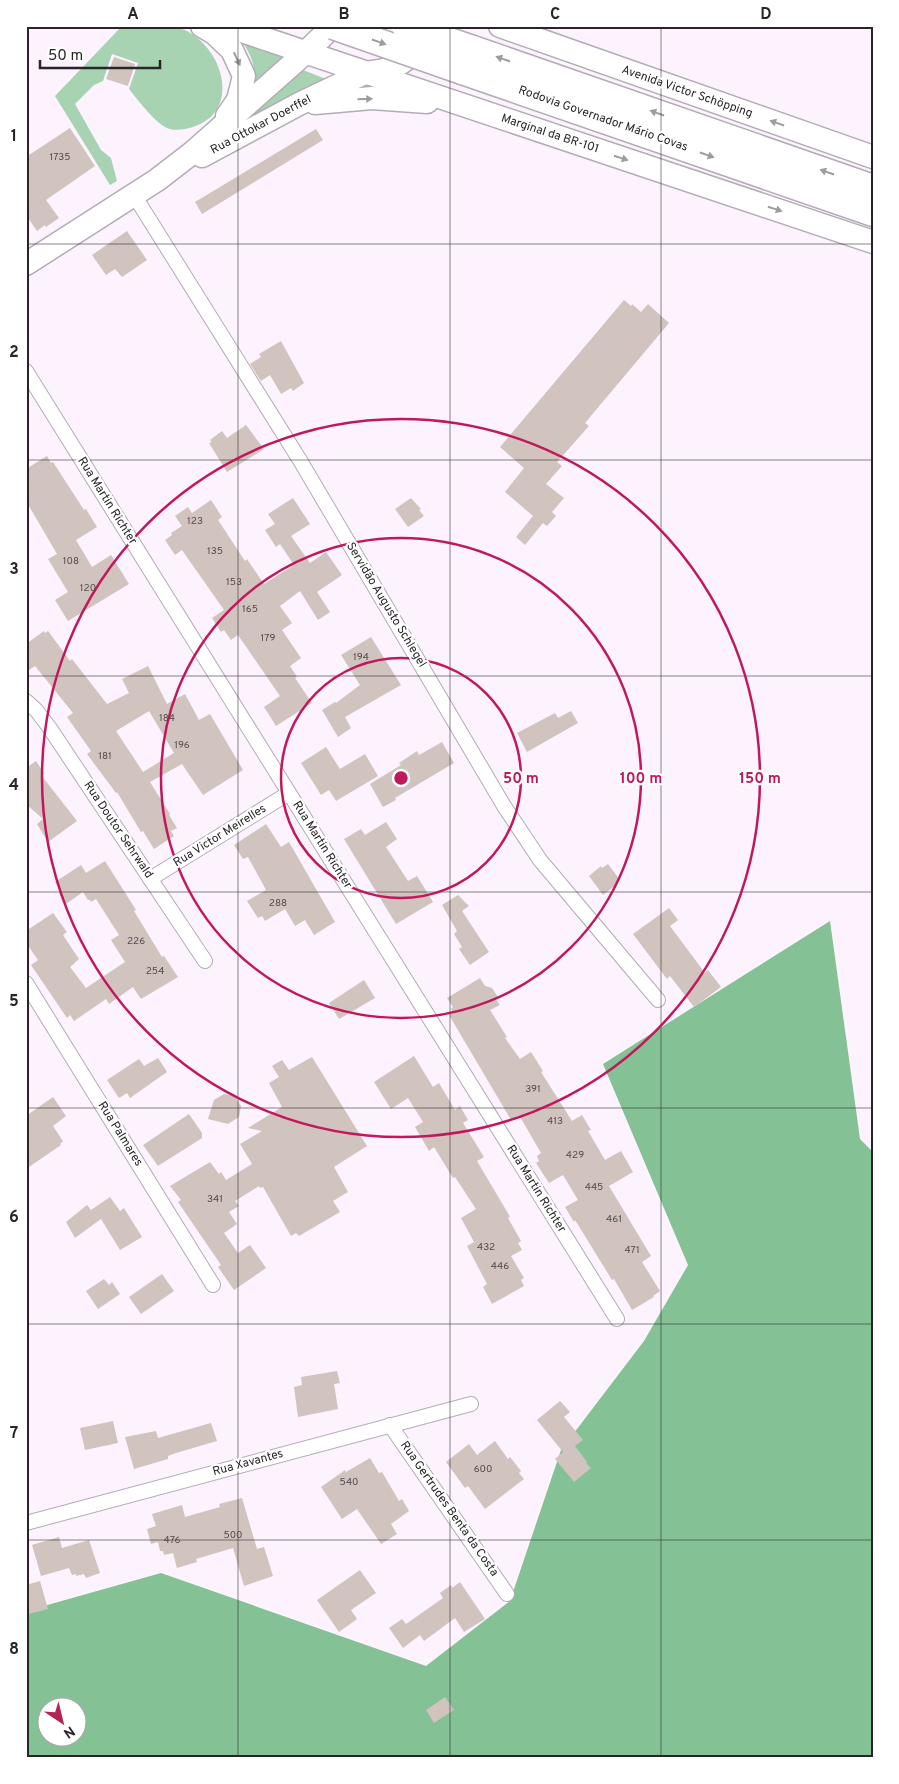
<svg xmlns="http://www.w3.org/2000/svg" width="899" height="1784" viewBox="0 0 899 1784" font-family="Overpass,sans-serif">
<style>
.green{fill:#a7d3b2}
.forest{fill:#84c195;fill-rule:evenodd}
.building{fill:#d1c3bd;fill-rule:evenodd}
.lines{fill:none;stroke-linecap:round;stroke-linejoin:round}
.minor-casing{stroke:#b3abb5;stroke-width:16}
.primary-casing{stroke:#b3abb5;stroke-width:25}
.motorway-casing{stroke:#b3abb5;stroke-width:29}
.minor{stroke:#fff;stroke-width:14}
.primary{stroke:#fff;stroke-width:22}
.motorway{stroke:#fff;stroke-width:26}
.motorway-bridge-casing{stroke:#b3abb5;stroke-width:29;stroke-linecap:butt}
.motorway-bridge{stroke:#fff;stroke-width:26}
.oneway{fill:#9e9c9e}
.grid{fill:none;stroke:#282428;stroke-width:1;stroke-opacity:0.55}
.ring{fill:none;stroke:#c2185b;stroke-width:2.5}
.labels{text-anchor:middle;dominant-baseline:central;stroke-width:4.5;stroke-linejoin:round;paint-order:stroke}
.number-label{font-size:10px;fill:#524c4d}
.street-label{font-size:12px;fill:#282428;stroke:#fff}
.centre{fill:#c2185b;stroke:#fff;stroke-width:2.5}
.ring-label{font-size:15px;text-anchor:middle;font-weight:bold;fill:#c2185b;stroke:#fff;stroke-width:4.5;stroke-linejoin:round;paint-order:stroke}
.neatline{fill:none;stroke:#282428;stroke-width:2}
.grid-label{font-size:16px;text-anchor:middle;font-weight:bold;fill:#282428}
</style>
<rect width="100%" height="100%" fill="#fcf3fe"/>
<g class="green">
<path d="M122 26C137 26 163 23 176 27 220 38 246 110 193 127 186 129 177 131 170 129 157 126 138 100 129 89L138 63 112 54 103 81 94 85 75 104 101 150 111 158 117 181 110 185 55 96Z"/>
<path d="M242 41 289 58 253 94C257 73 254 59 242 41Z"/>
<path d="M298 68 336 83 271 107 248 118Z"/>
</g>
<path class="forest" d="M830 921 860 1139 873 1152V1758H26V1611L161 1573 426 1666 510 1601 561 1450 644 1341 688 1265 603 1064ZM48 1706H78V1736H48Z"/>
<g class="building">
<path d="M114 57 135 64 128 86 106 79Z"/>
<path d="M70 128 95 166 46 200 59 218 46 227 45 225 37 231 26 215V157Z"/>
<path d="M316 129 323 140 202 214 195 202Z"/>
<path d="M127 231 147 260 122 277 115 269 106 275 92 255Z"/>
<path d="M624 300 631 306 632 304 641 312 648 304 669 323 585 423 589 426 557 462 562 466 546 484 564 498 552 512 556 516 547 526 543 523 525 545 516 537 533 516 505 492 524 468 500 447Z"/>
<path d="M281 341 304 383 293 391 291 388 281 394 270 375 261 381 250 364 261 357 259 354Z"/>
<path d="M246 425 264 449 227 472 209 443 212 442 210 440 222 431 227 438Z"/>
<path d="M47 456 51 463 53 462 84 510 86 509 97 527 76 540 92 567 111 555 129 584 68 621 55 600 68 592 48 559 57 554 26 501V469Z"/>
<path d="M293 498 310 524 291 536 310 563 326 552 342 575 317 592 330 612 318 620 300 591 280 606 292 623 282 630 301 658 290 666 297 677 295 678 312 703 276 726 264 707 280 696 238 635 231 640 224 630 221 632 212 618 224 610 182 550 175 555 165 540 172 535 171 533 182 526 175 516 188 507 192 513 211 500 222 517 218 520 245 561 247 559 264 584 294 565 280 544 276 547 265 530 275 524 268 514Z"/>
<path d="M411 498 421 509 419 510 424 516 408 527 395 509Z"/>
<path d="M44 631 45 633 48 631 70 661 72 659 107 704 129 693 122 679 148 666 167 704 185 694 199 720 210 714 243 770 203 795 182 764 150 782 170 814 169 815 177 828 171 831 174 836 154 849 143 831 141 832 117 792 116 793 87 754 91 751 67 717 73 713 35 666 26 672V644ZM149 711 174 753 143 772 116 731Z"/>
<path d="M371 637 401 685 345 717 351 728 338 737 322 710 335 702 336 703 360 685 341 655Z"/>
<path d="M571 711 578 723 527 752 517 733 555 713 558 718Z"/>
<path d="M442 742 454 763 395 798 396 800 383 807 370 784 401 765 399 763 417 751 419 755Z"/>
<path d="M326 747 340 769 365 754 378 776 336 801 329 790 321 795 301 763Z"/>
<path d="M36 761 44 773 41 775 77 821 48 842 37 824 43 819 26 804V768Z"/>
<path d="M386 822 397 839 386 847 408 881 417 876 433 902 396 924 344 839 361 829 365 835Z"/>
<path d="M266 824 281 847 289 842 335 922 314 935 305 920 295 926 285 909 265 921 262 916 258 918 247 901 266 890 248 857 243 859 234 845Z"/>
<path d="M105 861 136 910 134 911 162 957 164 956 178 977 141 999 133 987 109 1004 106 999 74 1021 70 1015 67 1018 31 965 38 960 26 943V931L53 913 67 932 63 935 79 959 70 967 86 988 125 962 111 940 119 935 96 899 91 902 90 900H88L83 892 66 904 59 893 61 892 55 882 81 865 86 873Z"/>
<path d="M608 864 620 880 615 884 616 885 603 895 589 876 601 866 602 868Z"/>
<path d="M458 895 469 906 462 911 489 952 470 965 459 949 462 947 454 934 457 931 442 905Z"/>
<path d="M669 908 678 920 670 926 705 973 708 970 721 987 694 1007 670 976 667 979 633 934Z"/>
<path d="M480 978 485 986 492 988 498 997 495 998 500 1005 490 1010 507 1037 505 1038 520 1059 531 1052 543 1071 541 1072 572 1121 582 1115 591 1130 588 1131 605 1160 621 1151 633 1172 609 1186 651 1256 642 1262 660 1291 653 1296 654 1297 632 1310 614 1279 612 1280 575 1220 574 1222 565 1207 578 1200 563 1175 549 1183 536 1163 539 1161 537 1156 541 1153 519 1115 511 1120 449 1015 453 1012 451 1009 453 1007 447 998Z"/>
<path d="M364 980 375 998 339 1019 329 1003Z"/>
<path d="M414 1056 433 1087 439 1083 455 1110 460 1106 468 1120 463 1123 484 1157 477 1161 509 1215 510 1217 508 1218 521 1241 518 1243 522 1250 511 1256 524 1278 521 1280 524 1286 492 1304 483 1287 487 1284 467 1246 474 1242 461 1218 476 1209 455 1177 453 1178 434 1147 429 1151 415 1127 423 1122 408 1098 391 1109 374 1082Z"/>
<path d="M312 1057 367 1146 334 1167 348 1192 333 1201 340 1212 299 1236 296 1233 291 1236 263 1187 260 1188 259 1186 235 1201 239 1206 229 1212 237 1224 224 1233 238 1253 250 1245 266 1268 234 1290 218 1267 221 1265 178 1202 181 1200 170 1186 210 1162 219 1174 221 1172 226 1180 252 1164 240 1144 262 1131 248 1128 282 1107 269 1083 279 1077 272 1066 282 1060 289 1070Z"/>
<path d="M158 1058 167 1072 130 1098 127 1093 119 1098 107 1080 139 1059 144 1066Z"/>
<path d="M224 1094 235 1096 241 1106 239 1117 228 1124 208 1119 214 1100Z"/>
<path d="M53 1097 66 1116 53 1126 63 1141 60 1144 61 1145 26 1169V1116Z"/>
<path d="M189 1114 202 1133V1138L158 1166 143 1145Z"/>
<path d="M110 1197 120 1211 124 1208 142 1237 120 1250 101 1219 75 1238 66 1222 87 1205 91 1210Z"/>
<path d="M162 1274 174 1291 141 1314 129 1297Z"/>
<path d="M104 1279 109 1285 112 1282 120 1294 98 1309 86 1291Z"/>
<path d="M337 1371 340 1383 334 1384 338 1409 298 1417 294 1387 302 1385 301 1377Z"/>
<path d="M560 1401 570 1412 564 1417 583 1440 575 1446 587 1462 586 1463 591 1468 574 1482 555 1459 563 1452 537 1420Z"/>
<path d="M113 1421 118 1443 85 1450 80 1428Z"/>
<path d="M211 1423 217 1441 176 1453 168 1456V1459L134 1469 125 1437 156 1431 158 1438Z"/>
<path d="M495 1441 508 1459 510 1457 521 1471 519 1473 524 1479 485 1509 468 1486 465 1488 446 1462 469 1444 477 1455Z"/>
<path d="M370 1458 379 1473 382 1472 399 1501 402 1499 409 1511 391 1524 397 1534 381 1544 357 1509 342 1519 321 1487 345 1470 346 1472Z"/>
<path d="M242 1498 257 1549 264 1547 273 1576 244 1586 233 1548 196 1559 197 1562 177 1568 173 1553 164 1555 163 1551H160L158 1542 151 1544 147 1529 156 1526 152 1514 182 1505 185 1517 220 1507 219 1504Z"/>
<path d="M59 1537 62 1548 89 1540 100 1573 86 1578 84 1574 76 1576V1574L72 1575 69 1568 41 1576 32 1545Z"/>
<path d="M360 1570 376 1593 351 1610 357 1619 339 1632 317 1600Z"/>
<path d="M40 1581 48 1609 29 1614 26 1605V1585Z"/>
<path d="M460 1582 485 1619 464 1632 455 1618 424 1641 420 1635 403 1648 389 1628 402 1619 406 1624 443 1598 440 1593 451 1585 452 1588Z"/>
<path d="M445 1697 454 1710 434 1723 426 1710Z"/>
</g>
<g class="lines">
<defs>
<g id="minor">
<path d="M134 195 301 462 504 806 540 860 658 1000"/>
<path d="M26 371 617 1319"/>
<path d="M26 701 36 710 49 727 205 961"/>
<path d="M150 879 289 793"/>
<path d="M26 983 213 1285"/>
<path d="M390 1425 507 1594"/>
<path d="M26 1523 471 1404"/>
</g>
<g id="primary">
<path d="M202 26 214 33 232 50 244 76 238 100 227 116"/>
<path d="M227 26 873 242"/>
<path d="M500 26 873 157"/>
<path d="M315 103 372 98 427 102"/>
<path d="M202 156 299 104 345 82 365 73 384 70 401 63 425 45"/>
<path d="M26 264 157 180 192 153 305 53 333 26"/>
</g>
<g id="motorway">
<path d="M473 49 873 188"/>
<path d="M462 71 873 213"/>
</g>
</defs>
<use href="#minor" class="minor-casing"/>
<use href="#primary" class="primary-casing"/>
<use href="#motorway" class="motorway-casing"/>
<use href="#minor" class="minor"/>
<use href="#primary" class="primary"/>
<use href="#motorway" class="motorway"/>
<defs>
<g id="motorway-bridge">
<path d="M333 26 462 71"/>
<path d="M405 26 473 49"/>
</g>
</defs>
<use href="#motorway-bridge" class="motorway-bridge-casing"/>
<use href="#motorway-bridge" class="motorway-bridge"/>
</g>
<defs><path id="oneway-solid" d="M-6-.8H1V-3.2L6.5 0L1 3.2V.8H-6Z" transform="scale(1.25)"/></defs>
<g class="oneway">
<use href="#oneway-solid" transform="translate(379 42) rotate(19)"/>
<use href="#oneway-solid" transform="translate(237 59) rotate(65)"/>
<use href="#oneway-solid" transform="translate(503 59) rotate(-161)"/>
<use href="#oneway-solid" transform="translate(365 99) rotate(-1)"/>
<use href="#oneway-solid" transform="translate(657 113) rotate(-161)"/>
<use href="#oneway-solid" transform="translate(777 123) rotate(-161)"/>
<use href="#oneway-solid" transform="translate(707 155) rotate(19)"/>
<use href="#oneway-solid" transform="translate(621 158) rotate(18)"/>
<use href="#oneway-solid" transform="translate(827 172) rotate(-161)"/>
<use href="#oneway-solid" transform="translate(775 209) rotate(18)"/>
</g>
<path class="grid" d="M238 26V1758M450 26V1758M661 26V1758M26 244H873M26 460H873M26 676H873M26 892H873M26 1108H873M26 1324H873M26 1540H873"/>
<g class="ring">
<circle cx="401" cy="778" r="120"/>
<circle cx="401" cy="778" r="240"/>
<circle cx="401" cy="778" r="359"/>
</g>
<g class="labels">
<g class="number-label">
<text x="60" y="157">1735</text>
<text x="195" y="521">123</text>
<text x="215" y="551">135</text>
<text x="71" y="561">108</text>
<text x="234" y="582">153</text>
<text x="88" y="588">120</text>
<text x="250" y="609">165</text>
<text x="268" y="638">179</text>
<text x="361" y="657">194</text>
<text x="167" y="718">184</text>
<text x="182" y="745">196</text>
<text x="105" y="756">181</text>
<text x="278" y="903">288</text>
<text x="136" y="941">226</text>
<text x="155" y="971">254</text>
<text x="533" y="1089">391</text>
<text x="555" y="1121">413</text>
<text x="575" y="1155">429</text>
<text x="594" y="1187">445</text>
<text x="215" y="1199">341</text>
<text x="614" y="1219">461</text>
<text x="486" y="1247">432</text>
<text x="632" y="1250">471</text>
<text x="500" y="1266">446</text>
<text x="483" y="1469">600</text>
<text x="349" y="1482">540</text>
<text x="233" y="1535">500</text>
<text x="172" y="1540">476</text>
</g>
<g class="street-label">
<text transform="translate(687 92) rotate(19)">Avenida Victor Schöpping</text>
<text transform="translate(603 119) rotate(19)">Rodovia Governador Mário Covas</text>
<text transform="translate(261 125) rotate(-28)">Rua Ottokar Doerffel</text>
<text transform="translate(550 134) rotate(18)">Marginal da BR-101</text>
<text transform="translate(107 501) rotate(58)">Rua Martin Richter</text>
<text transform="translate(386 605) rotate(59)">Servidão Augusto Schlegel</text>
<text transform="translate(118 830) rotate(56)">Rua Doutor Sehrwald</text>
<text transform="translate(220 836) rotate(-32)">Rua Victor Meirelles</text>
<text transform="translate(322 845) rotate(58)">Rua Martin Richter</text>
<text transform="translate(120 1134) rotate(58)">Rua Palmares</text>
<text transform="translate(536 1189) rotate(58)">Rua Martin Richter</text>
<text transform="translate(248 1463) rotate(-15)">Rua Xavantes</text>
<text transform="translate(449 1509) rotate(55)">Rua Gertrudes Benta da Costa</text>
</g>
</g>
<circle cx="401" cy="778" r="8" class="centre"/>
<g class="ring-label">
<text x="521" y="783">50 m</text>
<text x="641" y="783">100 m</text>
<text x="760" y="783">150 m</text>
</g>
<rect width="899" height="1784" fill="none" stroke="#ffffff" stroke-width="55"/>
<g transform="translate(62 1722) rotate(145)"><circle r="24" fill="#ffffff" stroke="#a9a7a9"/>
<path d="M0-4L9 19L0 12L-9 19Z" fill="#b32454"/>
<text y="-8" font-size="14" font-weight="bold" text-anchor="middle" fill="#282428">N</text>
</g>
<path d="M40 60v8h120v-8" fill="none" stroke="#282428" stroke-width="2.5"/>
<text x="48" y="60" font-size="15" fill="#282428" stroke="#ffffff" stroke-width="4" paint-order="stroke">50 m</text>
<rect x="28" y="28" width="844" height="1728" class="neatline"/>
<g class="grid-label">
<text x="133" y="19">A</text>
<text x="344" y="19">B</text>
<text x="555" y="19">C</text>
<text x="766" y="19">D</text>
<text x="14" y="141">1</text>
<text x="14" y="357">2</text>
<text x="14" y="574">3</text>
<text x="14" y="790">4</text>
<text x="14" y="1006">5</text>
<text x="14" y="1222">6</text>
<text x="14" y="1438">7</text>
<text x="14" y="1654">8</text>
</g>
</svg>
